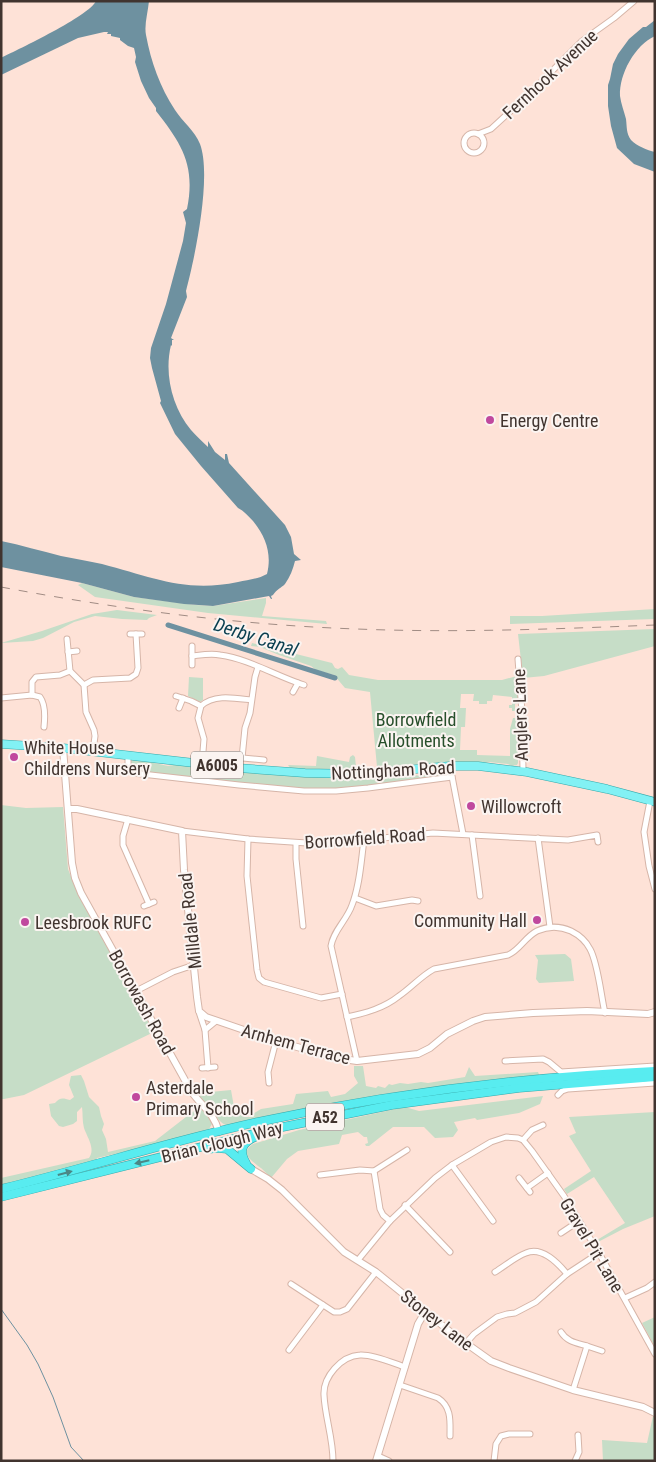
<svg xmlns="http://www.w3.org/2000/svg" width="656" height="1462" viewBox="0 0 656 1462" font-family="'Roboto Condensed',sans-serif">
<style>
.green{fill:#c6ddc7}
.water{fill:#6e91a0}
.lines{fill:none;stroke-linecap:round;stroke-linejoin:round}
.stream{stroke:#6e91a0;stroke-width:1}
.canal{stroke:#6e91a0;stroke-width:5}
.minor-casing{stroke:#d6b5a8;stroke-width:7}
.tertiary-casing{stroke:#d6b5a8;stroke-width:8}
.primary-casing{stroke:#35a9aa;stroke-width:9}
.trunk-casing{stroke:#35a9aa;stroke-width:9}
.minor{stroke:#fff;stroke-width:5}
.tertiary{stroke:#fff;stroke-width:6}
.primary{stroke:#82f1f4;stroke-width:8}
.trunk{stroke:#58ecf0;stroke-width:8}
.rail{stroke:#a18c84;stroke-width:1;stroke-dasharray:9 9;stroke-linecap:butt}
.oneway{fill:#4b8786}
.poi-dot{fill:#c0489e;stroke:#fbf4f1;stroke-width:2}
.labels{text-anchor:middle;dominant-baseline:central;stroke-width:4;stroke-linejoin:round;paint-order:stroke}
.shield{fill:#fbf4f1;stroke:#796e69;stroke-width:1}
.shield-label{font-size:16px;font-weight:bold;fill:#41342f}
.street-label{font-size:18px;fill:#41342f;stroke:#fbf4f1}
.poi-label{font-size:18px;fill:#41342f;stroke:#fbf4f1;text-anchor:start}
.park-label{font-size:18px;fill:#274f2b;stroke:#fbf4f1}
.water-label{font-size:19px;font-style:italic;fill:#093e4f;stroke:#fbf4f1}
</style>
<rect width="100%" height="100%" fill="#fee2d7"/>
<g class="green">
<path d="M82 583 134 597 196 605 213 606 266 598V603L262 616 326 621 327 624 208 613 95 597 78 585Z"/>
<path d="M655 609V619L510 624V616H542Z"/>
<path d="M117 610 157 615 149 618 147 620 122 619 95 616 74 622 43 638 33 641 1 643 42 631 92 614Z"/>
<path d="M655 629V646L544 676 523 678 518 634Z"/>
<path d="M252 643 332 663 335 668 338 669 342 667 349 675 378 680H502L517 676 518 679 520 703 515 704V711H512V708H509V705H512V697L493 695 492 701H487V704H479V701H473L474 694H461L460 708H466L465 727H461L460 750H477V755L510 756V729L513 718H517L518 720V763L517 765 512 766 508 764 489 762 483 763 455 762 377 767 370 692 345 688 334 675 316 670 311 666 279 655 260 647 251 646Z"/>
<path d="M189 677 203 678V700L200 702 188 696Z"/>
<path d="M353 755 355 757 356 767 352 770 291 769 288 765 316 766 317 756 349 762 350 757Z"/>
<path d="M136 759 168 766 179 764 285 775 340 778 410 774C422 779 434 769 446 772L443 776 351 788 301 789 135 773 130 769 129 763 131 761Z"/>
<path d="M1 805 26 808 63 807 68 869 75 887 154 1032 24 1095 4 1099H1Z"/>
<path d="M565 954 571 959 574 981 539 983 536 979 538 960 535 955Z"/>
<path d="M354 1066H363L366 1086 376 1088 378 1086 385 1088 389 1084 392 1085 400 1083 408 1084 421 1082 428 1083 465 1077 469 1067 475 1076 538 1072 540 1077 471 1082V1084L382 1094 380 1097 363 1098 361 1101 342 1104 334 1103 331 1106 229 1126C219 1124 217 1116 211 1109 208 1105 202 1102 198 1098L200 1093 231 1090 234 1107 232 1110 245 1117H252L251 1115 261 1109 293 1104 296 1094 328 1091 331 1097 345 1094 358 1083 354 1076Z"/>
<path d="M81 1075 84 1081 89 1097 99 1107 101 1116 104 1124 102 1130 106 1139 108 1152 155 1141 195 1110 193 1104 195 1103 208 1114 212 1124 209 1129 203 1131 163 1143 97 1158 96 1161 1 1185V1178L89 1158C96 1149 87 1137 84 1128 82 1121 83 1114 82 1107L77 1112V1121L73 1124 63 1127 59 1126 51 1116 49 1104 55 1103C60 1097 63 1098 70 1100L74 1097 69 1085 71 1076Z"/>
<path d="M543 1096 540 1104 519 1113 477 1120 475 1118 454 1122 458 1130 453 1137 435 1138 424 1127H393L369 1146H366L365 1144 368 1143 367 1137H364L358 1132 342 1135 339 1144 298 1151 287 1159 271 1178C267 1174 263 1169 258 1166 250 1159 240 1153 253 1144L299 1130 405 1107 419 1111Z"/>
<path d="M655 1112V1216L623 1229 598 1242 597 1240 625 1223 594 1177 567 1194 564 1189 591 1171 569 1136 576 1133 569 1117Z"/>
<path d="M655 1317V1347L642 1323Z"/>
<path d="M653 1416 655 1418V1461H603L602 1440 647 1443Z"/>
</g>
<g class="water">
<path d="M96 1H149C148 12 144 25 146 35 151 62 160 87 175 110 182 121 195 131 200 144 212 176 195 257 186 291L187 297 171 338 174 340H172V346L171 345C164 374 172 407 191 430 196 436 202 441 208 447V441L215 452 225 460V454H227L229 463 285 525 291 537 294 554 301 560 295 561C293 569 290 577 285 584 281 588 277 589 273 595L271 596 272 599H271L269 596 213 606 184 604 134 597 82 583 1 567V541C21 545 41 551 61 556 75 559 89 561 102 564 152 577 185 593 238 582 248 580 258 579 267 574 272 554 266 537 253 521 248 516 244 511 238 508L201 466 175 434 160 403 161 401 152 368 150 358 151 348 166 304 183 241 186 223 183 212 187 209C196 165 181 143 156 111V108L149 98 141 81 135 62 136 57 134 48 128 46 120 40V38L111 36V34H107L108 32H104L78 38 1 75V58C19 49 89 16 96 1Z"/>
<path d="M655 20V36C635 45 619 74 620 96 621 104 624 111 626 119 627 127 626 133 631 140 637 146 647 150 655 152V172L634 164 617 148 611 126 608 106V85L610 79 613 64 618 54 629 39 643 27H646Z"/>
</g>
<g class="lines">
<path class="stream" d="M1 1309 27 1345 38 1364 53 1397 71 1447 84 1461"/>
<path class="canal" d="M168 625 335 678"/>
<defs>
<g id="minor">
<circle cx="474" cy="143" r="10"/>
<path d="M478 134 491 129 527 96 582 41 614 18 634 1"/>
<path d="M130 634H142"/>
<path d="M67 639 70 671 84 685 86 712 94 730 95 736 93 751"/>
<path d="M192 646V665"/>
<path d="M68 652 77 651"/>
<path d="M192 656C201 655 211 653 220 655 249 659 276 676 304 685"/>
<path d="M518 659 522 712 523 771"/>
<path d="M84 685 93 680 130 678 136 674 138 668 136 634"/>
<path d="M293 692 298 683"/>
<path d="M32 695V682L36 677 60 675 70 671"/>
<path d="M176 696 191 701 201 706"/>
<path d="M1 698 32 695 40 697C46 705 45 718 44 727"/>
<path d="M179 708 183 698"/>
<path d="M128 755V769L133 773 239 785 304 791H336L368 788 452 777"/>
<path d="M232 757 264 760"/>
<path d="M242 758 245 728 250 713 255 677 258 667"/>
<path d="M202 764 204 739 198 718 201 706C214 694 234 698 251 700"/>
<path d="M450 766 463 834"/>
<path d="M650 801 644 832 649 866 655 889"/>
<path d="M128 819 123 836V845L149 904"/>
<path d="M182 831 248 839 322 844 433 833 568 840 597 835 598 842"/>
<path d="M472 835 480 896"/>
<path d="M538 838 550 927"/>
<path d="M248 839 247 876 257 970 259 978 264 982 321 998 342 994"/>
<path d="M296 843V859L303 926"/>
<path d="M355 898 376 906 412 900 418 901"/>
<path d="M144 906 154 902"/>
<path d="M136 991 173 972 194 965"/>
<path d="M199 1012 205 1030 208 1068"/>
<path d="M347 1017C366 1013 384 1008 399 996 411 988 421 976 434 969L508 955C520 950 525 937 537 931 548 926 560 926 571 931 579 935 586 941 590 949 598 963 601 996 605 1013"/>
<path d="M205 1030 216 1021"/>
<path d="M357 1061 331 946C333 931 347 920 352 905 360 885 361 861 364 840"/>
<path d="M505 1061 543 1059 549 1062 561 1072 655 1066"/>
<path d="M202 1068 215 1067"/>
<path d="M269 1083 268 1072 276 1041"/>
<path d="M558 1095 562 1091 568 1089 655 1083"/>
<path d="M523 1140 532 1130 543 1125"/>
<path d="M452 1165 493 1221"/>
<path d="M374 1171 380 1209 383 1215 390 1221"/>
<path d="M320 1175 360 1170 374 1171 407 1150"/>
<path d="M519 1178 530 1192"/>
<path d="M527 1188 548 1173"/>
<path d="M405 1205 450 1252"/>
<path d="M561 1233 579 1221"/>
<path d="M358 1260 390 1221 435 1178 452 1165 491 1142 506 1137 518 1138 523 1140 532 1151 564 1196 599 1253 655 1354"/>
<path d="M495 1272C505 1266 515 1257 526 1253 542 1246 558 1263 567 1274"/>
<path d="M291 1284 334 1312H340L347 1309 376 1272"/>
<path d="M625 1298 647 1288 655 1282"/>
<path d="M561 1332C567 1342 577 1343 587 1346L573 1390"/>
<path d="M466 1343 474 1334 497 1317 507 1314 515 1313 536 1302 567 1274 599 1253"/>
<path d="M587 1346 602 1351"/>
<path d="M289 1350 323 1305"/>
<path d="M400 1385 438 1398C452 1407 450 1422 450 1436"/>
<path d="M378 1456 389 1461"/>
<path d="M333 1461C333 1438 325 1417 324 1395 323 1377 341 1356 360 1355 373 1354 393 1363 405 1367"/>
<path d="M494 1461 496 1444 501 1436 509 1434H530"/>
<path d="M575 1461 579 1452 578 1435"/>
</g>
<g id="tertiary">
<path d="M63 748 72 863 75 878 81 893 191 1091C202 1107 213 1111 219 1132"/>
<path d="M68 809H77L182 831 184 870 197 997 199 1011 206 1017 276 1041 336 1058 357 1061 418 1054 430 1048 447 1034 473 1021 485 1017 533 1013 587 1011 648 1014 655 1012"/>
<path d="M251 1169 268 1179 282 1190 344 1252 376 1272 453 1334 491 1361 509 1368 573 1390 643 1407 655 1413"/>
<path d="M376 1461 418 1324 425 1312"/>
</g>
<path id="primary" d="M1 744 63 748 238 768 305 773 360 774 450 766H478L527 772 607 789 655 802"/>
<g id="trunk">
<path d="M209 1149 217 1148 227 1149 251 1169"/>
<path d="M246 1163C238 1149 243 1142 257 1136"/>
<path d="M1 1189C87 1168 171 1141 258 1122 388 1094 521 1077 655 1071"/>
<path d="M1 1197 273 1129 392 1105 519 1088 655 1077"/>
</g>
</defs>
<use href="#minor" class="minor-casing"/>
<use href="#tertiary" class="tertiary-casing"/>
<use href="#primary" class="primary-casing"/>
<use href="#trunk" class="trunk-casing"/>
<use href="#minor" class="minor"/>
<use href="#tertiary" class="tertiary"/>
<use href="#primary" class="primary"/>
<use href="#trunk" class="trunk"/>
<path class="rail" d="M1 587C118 609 238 625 357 629 456 633 556 629 655 625"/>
</g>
<defs><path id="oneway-solid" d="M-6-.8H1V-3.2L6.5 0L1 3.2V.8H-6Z" transform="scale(1.25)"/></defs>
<g class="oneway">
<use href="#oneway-solid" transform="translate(142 1162) rotate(167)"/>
<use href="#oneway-solid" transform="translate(65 1173) rotate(-15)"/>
</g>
<g class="poi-dot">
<circle cx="490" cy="420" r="5"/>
<circle cx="14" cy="757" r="5"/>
<circle cx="471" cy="806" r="5"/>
<circle cx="537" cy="920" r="5"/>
<circle cx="25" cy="922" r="5"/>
<circle cx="136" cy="1097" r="5"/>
</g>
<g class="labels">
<g class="shield">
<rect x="191" y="751.5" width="52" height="27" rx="4"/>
<rect x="306" y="1103.5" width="38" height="27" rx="4"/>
</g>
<g class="shield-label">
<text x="217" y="765">A6005</text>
<text x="325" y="1117">A52</text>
</g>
<g class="street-label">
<text transform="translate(550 74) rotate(-43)">Fernhook Avenue</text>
<text transform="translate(520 715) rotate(-92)">Anglers Lane</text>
<text transform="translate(393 770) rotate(-3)">Nottingham Road</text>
<text transform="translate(365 838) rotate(-4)">Borrowfield Road</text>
<text transform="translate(190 921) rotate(-96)">Milldale Road</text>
<text transform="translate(142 1002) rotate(61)">Borrowash Road</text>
<text transform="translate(296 1044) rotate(15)">Arnhem Terrace</text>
<text transform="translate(222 1142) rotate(-14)">Brian Clough Way</text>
<text transform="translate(592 1245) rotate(59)">Gravel Pit Lane</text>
<text transform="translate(437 1320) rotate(38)">Stoney Lane</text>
</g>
<g class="poi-label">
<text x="500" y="420">Energy Centre</text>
<text x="24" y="747">White House<tspan x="24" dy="21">Childrens Nursery</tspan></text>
<text x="481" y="806">Willowcroft</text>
<text x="527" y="920" text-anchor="end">Community Hall</text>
<text x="35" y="922">Leesbrook RUFC</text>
<text x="146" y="1087">Asterdale<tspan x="146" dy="21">Primary School</tspan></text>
</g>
<g class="park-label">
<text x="416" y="719">Borrowfield<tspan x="416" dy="21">Allotments</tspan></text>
</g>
<g class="water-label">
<text transform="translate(256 637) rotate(18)">Derby Canal</text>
</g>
</g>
<rect width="656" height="1462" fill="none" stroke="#41342f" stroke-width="5"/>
</svg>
